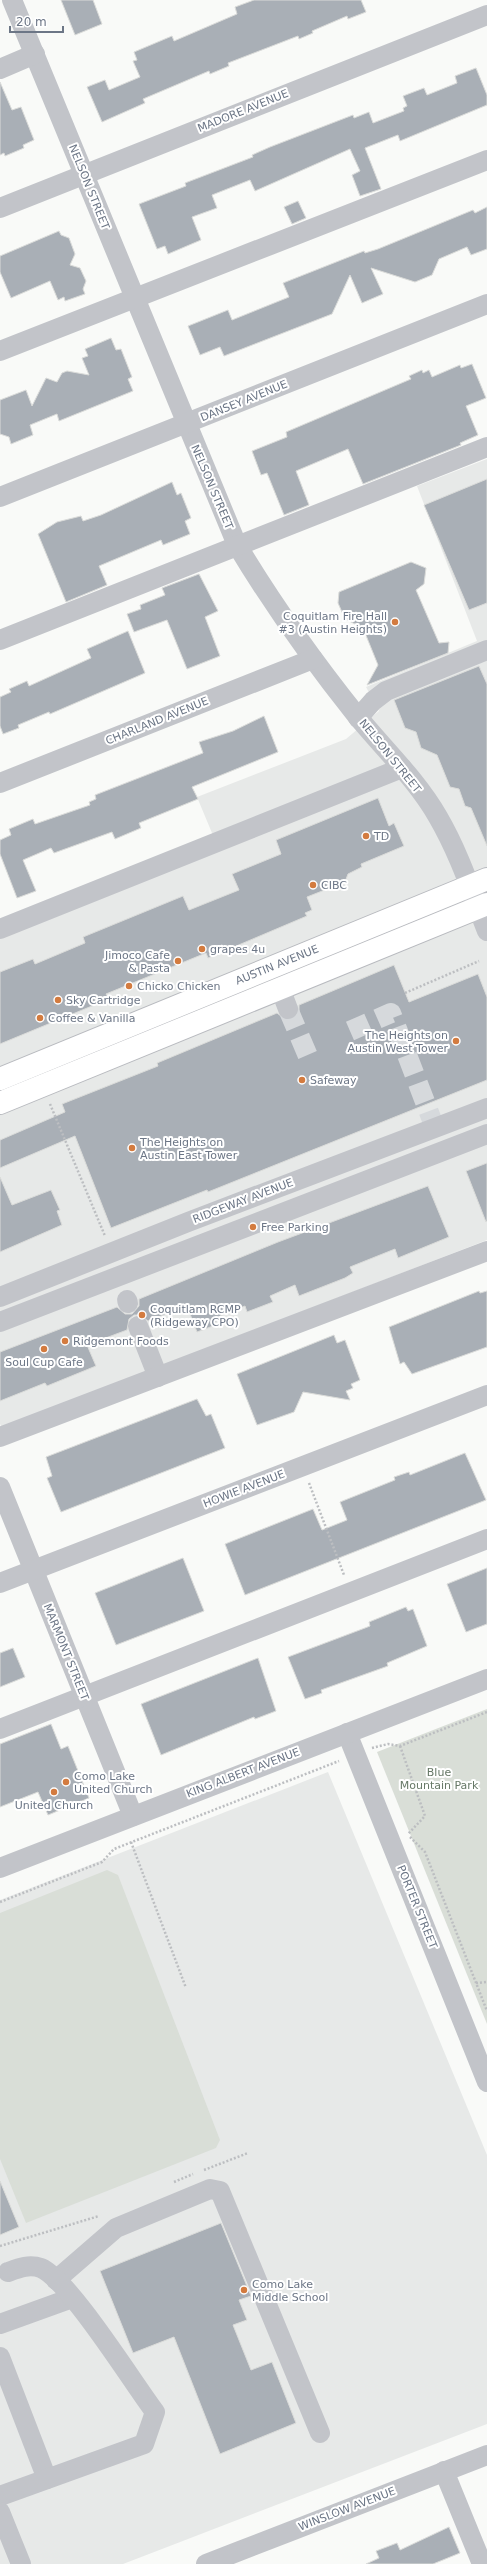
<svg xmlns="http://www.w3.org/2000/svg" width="487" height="2564" viewBox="0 0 487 2564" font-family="'DejaVu Sans',sans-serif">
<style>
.built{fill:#e7e9e8}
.green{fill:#d9ded7}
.building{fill:#a9afb6;stroke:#dbdcda}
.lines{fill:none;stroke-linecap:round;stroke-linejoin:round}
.minor-tunnel{stroke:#d6d9dc;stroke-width:20;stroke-dasharray:20 10;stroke-linecap:butt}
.major-casing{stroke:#b8babf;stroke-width:24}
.path{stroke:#bcbec1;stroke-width:2.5;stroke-dasharray:2 2;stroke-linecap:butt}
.minor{stroke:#c2c4c9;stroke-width:20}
.major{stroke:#fff;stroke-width:22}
.poi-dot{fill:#d37b3f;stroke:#fff;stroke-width:1.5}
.labels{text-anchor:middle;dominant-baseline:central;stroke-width:4;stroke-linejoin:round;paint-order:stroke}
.street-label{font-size:11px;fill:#6c7686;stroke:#fff}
.poi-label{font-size:11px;fill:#6c7686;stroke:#fff;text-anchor:start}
.park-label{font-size:11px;fill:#667866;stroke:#fff}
</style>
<rect width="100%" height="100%" fill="#f9faf8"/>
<g class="built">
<path d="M487 459V1240L2 1428 0 1424V932L217 845 197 797 346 739 379 711 366 687 477 641 417 486Z"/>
<path d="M328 1772 487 2155V2424L123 2564H0V1900Z"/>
</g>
<g class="green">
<path d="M487 1709V2024L377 1752Z"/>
<path d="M107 1870 118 1875 220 2140 216 2148 26 2223 0 2159V1913Z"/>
</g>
<g class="building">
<path d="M61 0H93L102 24 75 35Z"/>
<path d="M254 0H361L366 12 348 19 347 16 312 31 313 33 299 39 298 36 228 63 229 66 210 74 209 71 143 99 145 103 102 122 87 87 105 80 109 90 140 77 133 61 137 60 134 52 172 36 174 41 237 14 235 7Z"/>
<path d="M476 68 487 95V105L400 141 398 135 365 148 381 189 360 196 352 175 360 171 350 149 255 191 250 180 212 195 217 208 192 217 201 240 168 254 165 246 157 249 139 204 186 186 185 183 253 157 252 155 270 147 353 115 354 118 369 112 373 123 404 111 403 108 407 106 403 96 424 88 427 95 457 83 455 76Z"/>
<path d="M0 82 12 110 21 107 34 140 23 145 24 148 5 156 4 153 0 155Z"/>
<path d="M298 201 306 218 292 224 284 207Z"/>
<path d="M487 207V249L471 255 467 247 439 259 432 275 415 282 371 268 383 294 362 303 350 275 332 314 224 356 220 347 200 355 188 326 228 310 232 320 289 297 283 283 364 251 365 253 378 249 473 210 475 213Z"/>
<path d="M59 231 61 235 69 238 75 254 70 265 80 268 86 281 83 289 85 294 65 301 64 297 58 300 50 281 11 298 0 272V256Z"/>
<path d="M111 338 116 350 121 349 132 377 128 379 133 391 59 421 57 414 30 425 33 435 11 444 9 437 0 434V400L26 390 32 406 46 378 57 382 62 373 67 371 89 375 82 358 88 356 85 349Z"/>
<path d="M472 364 486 398 466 406 478 435 460 443 461 445 363 484 348 449 296 471 309 505 284 515 267 473 261 475 252 451 287 437 286 432 411 379 409 376 422 370 423 373 429 370 432 377 460 365 461 368Z"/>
<path d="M487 479V603L469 610 424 505Z"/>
<path d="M172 482 177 495 181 493 191 518 185 521 190 534 163 545 161 540 99 566 107 585 66 602 38 534 57 522 81 516 83 521 101 515Z"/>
<path d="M411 562 426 568 424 584 416 590 439 643 449 642 448 653 367 685 378 665 363 628 345 619 338 603 339 592Z"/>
<path d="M199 574 218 611 205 617 220 656 187 669 167 620 134 632 127 614 141 609 140 605 165 595 162 588Z"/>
<path d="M128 631 145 673 50 714 49 712 18 725 19 728 3 734 0 726V697L11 692 9 689 27 681 29 686 91 658 87 649Z"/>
<path d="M479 666 487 684V846L471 808 465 806 459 789 450 787 437 755 421 748 416 732 405 728 394 700Z"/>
<path d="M264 716 278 752 192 787 198 799 139 823 141 828 115 839 112 832 54 853 51 848 23 860 36 891 17 898 0 854V840L11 835 9 829 33 819 35 824 90 805 89 802 96 799 95 795 203 753 199 742 233 731Z"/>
<path d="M378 798 389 826 394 823 404 846 361 864 362 867 348 874 345 882 307 897 312 910 305 913 307 916 208 958 206 953 106 994 109 999 0 1044V972L33 959 35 964 85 943 83 937 183 896 189 910 239 890 232 874 281 854 276 840Z"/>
<path d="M394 965 409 1002 478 974 487 997V1080L208 1192 207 1190 111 1228 75 1136 0 1168V1140L65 1112 62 1104 158 1066 157 1063 277 1013 286 1020H292L299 1011V1005Z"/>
<path d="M487 1163V1221L486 1222 466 1171Z"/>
<path d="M0 1177 12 1205 51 1190 60 1210 57 1211 62 1225 0 1252Z"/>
<path d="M428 1186 449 1237 398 1258 395 1249 350 1267 353 1273 345 1278 299 1296 295 1285 270 1296 273 1302 247 1312 245 1306 220 1316 213 1326 197 1332 187 1306 148 1321 140 1315H134L129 1319 127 1330 87 1345 96 1366 47 1386 45 1383 0 1401V1352L117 1307 125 1314H132L139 1306V1299L278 1242Z"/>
<path d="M479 1291 480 1293 487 1291V1347L412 1374 404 1362 400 1364 389 1327Z"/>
<path d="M334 1335 337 1343 345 1340 360 1380 351 1384 353 1388 346 1391 350 1400 303 1392 294 1412 257 1425 237 1374Z"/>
<path d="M197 1399 206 1416 211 1414 225 1448 61 1512 47 1478 52 1476 46 1457Z"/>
<path d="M465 1453 486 1500 245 1595 225 1544 313 1509 322 1530 347 1520 340 1502 395 1480 394 1477 409 1472 410 1475Z"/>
<path d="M183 1558 204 1611 116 1645 95 1593Z"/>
<path d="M487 1568V1624L466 1632 447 1584Z"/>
<path d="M406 1607 408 1611 413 1609 427 1646 387 1663 388 1666 321 1690 322 1693 305 1699 288 1657 365 1628 370 1626 369 1622Z"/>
<path d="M13 1648 25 1677 0 1687V1653Z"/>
<path d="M258 1658 276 1711 255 1719 254 1717 161 1755 141 1704Z"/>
<path d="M51 1724 61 1749 68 1746 89 1798 48 1815 38 1792 0 1807V1744Z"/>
<path d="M0 2181 19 2227 0 2235Z"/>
<path d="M221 2223 251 2296 239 2300 247 2320 233 2325 251 2370 272 2362 296 2423 220 2454 174 2337 133 2353 100 2271Z"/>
<path d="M449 2527 460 2553 433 2564H366L379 2558 376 2551 397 2543 400 2550Z"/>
</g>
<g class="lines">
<g class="minor-tunnel">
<path d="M288 1009 308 1056"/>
<path d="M350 1031 391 1013 435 1128"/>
</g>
<defs>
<g id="major">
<path d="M0 1079 487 879"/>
<path d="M0 1103 487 904"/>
</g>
</defs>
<use href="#major" class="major-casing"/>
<g class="path">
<path d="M405 993 479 961"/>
<path d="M50 1104 105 1236"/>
<path d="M309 1483 344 1575"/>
<path d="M400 1746 425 1816 408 1834"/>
<path d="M372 1748 388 1744 400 1746 487 1712"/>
<path d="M410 1837 425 1852 487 2011"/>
<path d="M131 1842 186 1988"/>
<path d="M0 1902 102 1862 114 1849 339 1761"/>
<path d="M476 1983 487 1982"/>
<path d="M204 2170 248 2153"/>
<path d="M174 2182 193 2174"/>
<path d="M0 2246 99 2216"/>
</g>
<g class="minor">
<path d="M12 0 237 545C273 605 313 661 357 716 384 749 417 780 438 817 459 853 472 893 487 931"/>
<path d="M0 69 35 54"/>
<path d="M0 208 487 15"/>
<path d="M0 351 487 160"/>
<path d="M0 497 487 304"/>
<path d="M0 640 487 447"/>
<path d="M358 718 373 701 386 691 487 650"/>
<path d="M0 783 313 659"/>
<path d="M0 929 402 768"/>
<path d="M280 988 288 1009"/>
<path d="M0 1297 188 1222 487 1108"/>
<path d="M127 1300 128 1303"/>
<path d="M0 1322 487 1134"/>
<path d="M138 1326 158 1377"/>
<path d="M0 1437 487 1251"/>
<path d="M0 1487 133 1816"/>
<path d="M0 1583 487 1395"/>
<path d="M0 1729 487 1539"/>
<path d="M347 1733 487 2082"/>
<path d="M0 1868 487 1679"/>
<path d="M56 2280 116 2228 210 2189 220 2191 320 2433"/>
<path d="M0 2324 72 2298"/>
<path d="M0 2357 47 2479"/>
<path d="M444 2471 482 2564"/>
<path d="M0 2496 144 2444 155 2412C133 2383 69 2280 41 2268 29 2264 19 2268 8 2272"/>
<path d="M0 2512 21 2564"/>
<path d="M206 2564 487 2455"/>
</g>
<use href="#major" class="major"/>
</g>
<g class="poi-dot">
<circle cx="395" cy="622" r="4"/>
<circle cx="366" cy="836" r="4"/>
<circle cx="313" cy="885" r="4"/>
<circle cx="202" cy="949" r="4"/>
<circle cx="178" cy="961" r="4"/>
<circle cx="129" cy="986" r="4"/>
<circle cx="58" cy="1000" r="4"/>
<circle cx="40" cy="1018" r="4"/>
<circle cx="456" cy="1041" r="4"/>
<circle cx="302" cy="1080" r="4"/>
<circle cx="132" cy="1148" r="4"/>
<circle cx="253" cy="1227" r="4"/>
<circle cx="142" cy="1315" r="4"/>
<circle cx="65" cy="1341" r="4"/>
<circle cx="44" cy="1349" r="4"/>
<circle cx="66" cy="1782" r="4"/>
<circle cx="54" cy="1792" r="4"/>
<circle cx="244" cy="2290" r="4"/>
</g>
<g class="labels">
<g class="street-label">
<text transform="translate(243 111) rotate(-22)">MADORE AVENUE</text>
<text transform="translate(89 187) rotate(68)">NELSON STREET</text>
<text transform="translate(244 401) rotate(-22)">DANSEY AVENUE</text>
<text transform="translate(212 487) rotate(67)">NELSON STREET</text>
<text transform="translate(157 721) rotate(-22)">CHARLAND AVENUE</text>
<text transform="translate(390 756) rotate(51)">NELSON STREET</text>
<text transform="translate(277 965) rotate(-22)">AUSTIN AVENUE</text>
<text transform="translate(243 1201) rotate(-21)">RIDGEWAY AVENUE</text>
<text transform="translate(244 1489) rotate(-21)">HOWIE AVENUE</text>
<text transform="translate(66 1652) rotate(68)">MARMONT STREET</text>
<text transform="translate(243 1773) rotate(-21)">KING ALBERT AVENUE</text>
<text transform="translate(417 1907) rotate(68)">PORTER STREET</text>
<text transform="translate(347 2509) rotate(-21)">WINSLOW AVENUE</text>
</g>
<g class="poi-label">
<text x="387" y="616" text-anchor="end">Coquitlam Fire Hall<tspan x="387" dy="13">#3 (Austin Heights)</tspan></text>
<text x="374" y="836">TD</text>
<text x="321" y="885">CIBC</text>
<text x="210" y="949">grapes 4u</text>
<text x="170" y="955" text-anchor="end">Jimoco Cafe<tspan x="170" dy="13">&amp; Pasta</tspan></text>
<text x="137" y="986">Chicko Chicken</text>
<text x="66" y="1000">Sky Cartridge</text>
<text x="48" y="1018">Coffee &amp; Vanilla</text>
<text x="448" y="1035" text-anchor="end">The Heights on<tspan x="448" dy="13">Austin West Tower</tspan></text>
<text x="310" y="1080">Safeway</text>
<text x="140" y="1142">The Heights on<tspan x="140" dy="13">Austin East Tower</tspan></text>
<text x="261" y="1227">Free Parking</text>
<text x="150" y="1309">Coquitlam RCMP<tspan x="150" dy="13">(Ridgeway CPO)</tspan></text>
<text x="73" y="1341">Ridgemont Foods</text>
<text x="44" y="1362" text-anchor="middle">Soul Cup Cafe</text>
<text x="74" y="1776">Como Lake<tspan x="74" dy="13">United Church</tspan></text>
<text x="54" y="1805" text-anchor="middle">United Church</text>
<text x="252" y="2284">Como Lake<tspan x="252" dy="13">Middle School</tspan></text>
</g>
<g class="park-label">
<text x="439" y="1772">Blue<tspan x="439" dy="13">Mountain Park</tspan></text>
</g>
</g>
<path d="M10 26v6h53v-6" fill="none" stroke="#6c7686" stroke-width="2"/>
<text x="16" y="26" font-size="12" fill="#6c7686" stroke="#ffffff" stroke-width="3" paint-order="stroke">20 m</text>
</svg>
